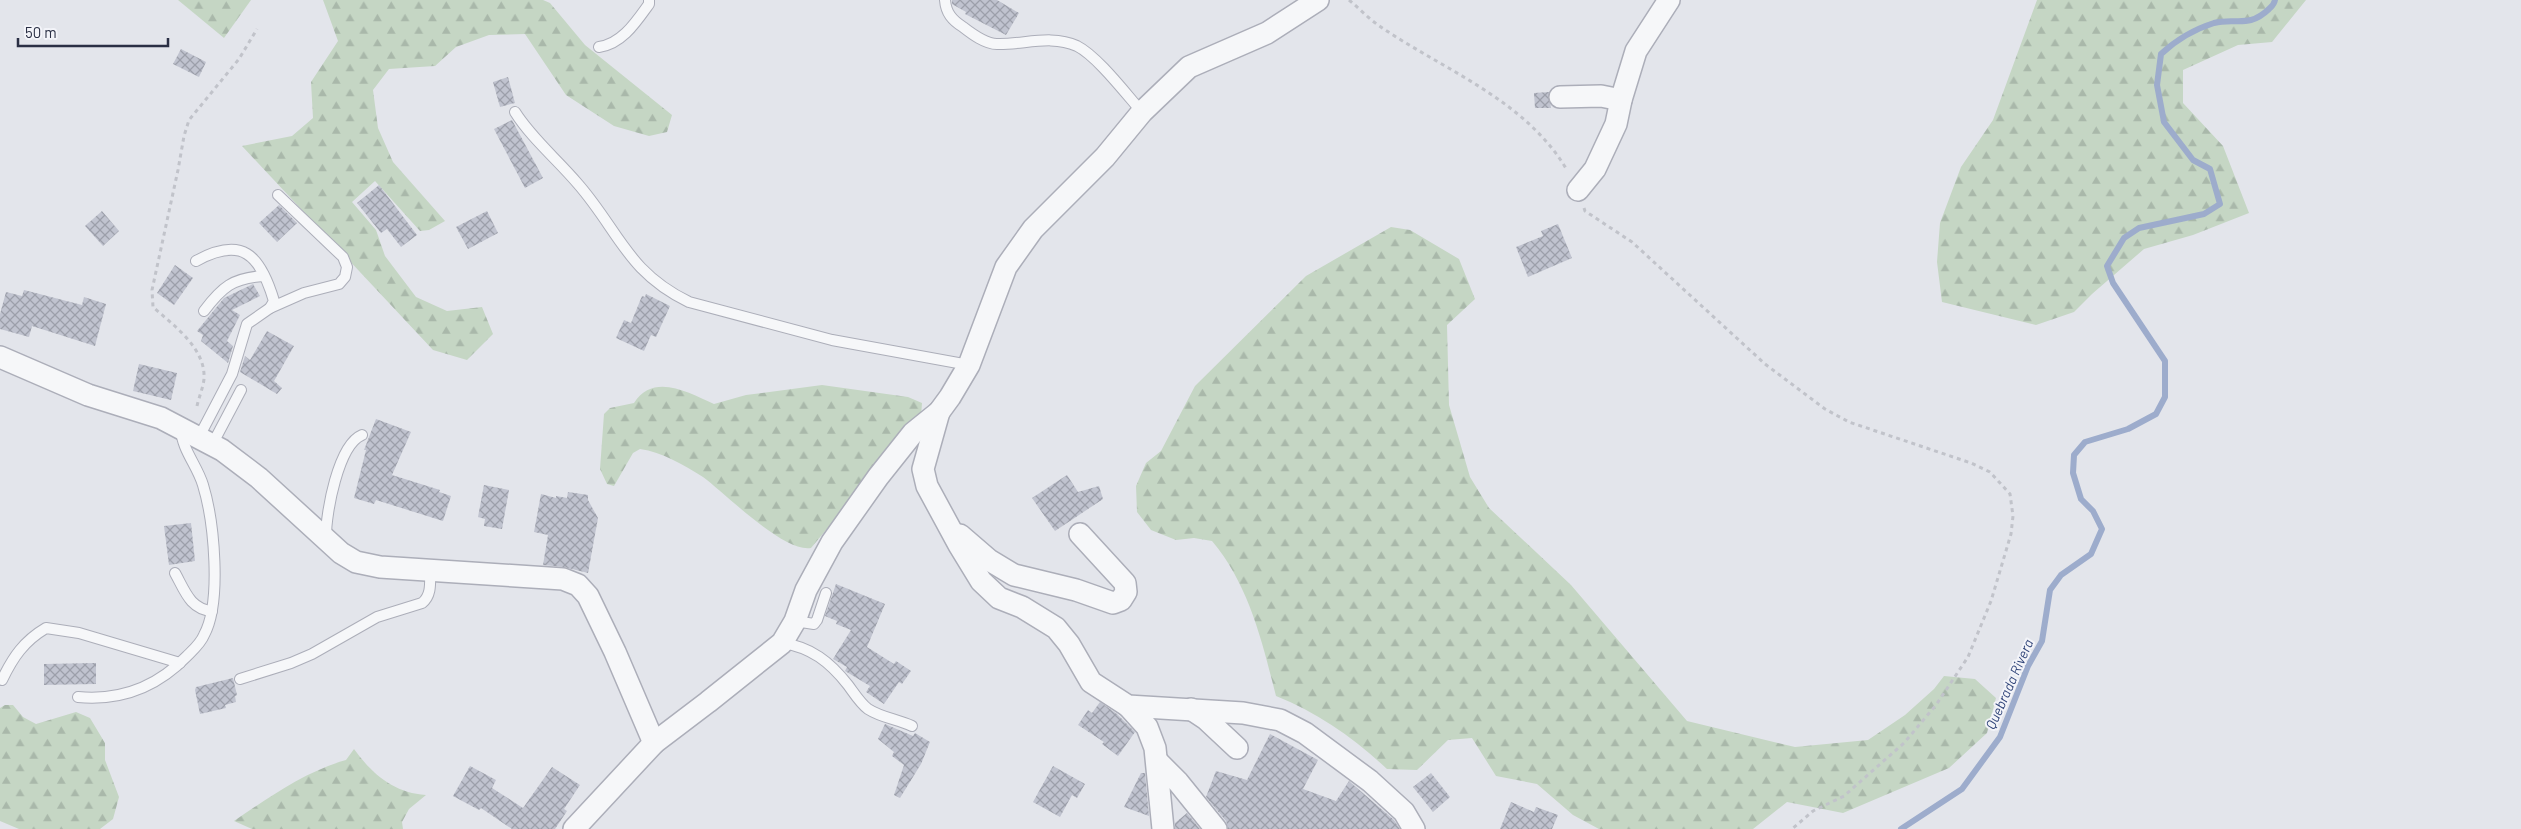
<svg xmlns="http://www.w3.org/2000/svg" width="2521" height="829" viewBox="0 0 2521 829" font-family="Barlow,sans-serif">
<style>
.forest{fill:url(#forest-firs)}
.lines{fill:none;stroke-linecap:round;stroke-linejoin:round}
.stream{stroke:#9daccc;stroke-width:6}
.building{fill:url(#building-cross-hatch)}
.service-casing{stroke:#acaeb9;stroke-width:12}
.minor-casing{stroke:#acaeb9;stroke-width:24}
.path{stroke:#c1c3ca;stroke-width:3;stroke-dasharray:4 4;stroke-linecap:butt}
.service{stroke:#f6f7f9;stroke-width:10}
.minor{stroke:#f6f7f9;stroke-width:21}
.labels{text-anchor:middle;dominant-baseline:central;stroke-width:4;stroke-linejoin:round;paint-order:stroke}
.water-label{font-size:14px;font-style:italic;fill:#32467a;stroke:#f3f4f9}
</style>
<defs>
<pattern id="forest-firs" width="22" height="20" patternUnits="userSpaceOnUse" patternTransform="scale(1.25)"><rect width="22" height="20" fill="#c5d6c4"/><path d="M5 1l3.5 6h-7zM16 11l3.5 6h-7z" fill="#a9b8aa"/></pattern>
<pattern id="building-cross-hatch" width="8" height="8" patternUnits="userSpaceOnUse" patternTransform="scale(1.25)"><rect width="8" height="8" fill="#c0c3cf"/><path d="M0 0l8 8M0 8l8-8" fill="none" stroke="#9c9faa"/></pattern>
</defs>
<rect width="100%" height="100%" fill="#e3e5eb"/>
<g class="forest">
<path d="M178 0H251L224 38Z"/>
<path d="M323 0H543L550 3 585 45 672 115 667 132 649 136 614 126 566 95 525 34 489 35 456 47 435 66 389 69 373 90 378 128 393 162 445 221 429 230 420 231 375 181 352 202 376 230 385 256 416 297 447 311 482 307 493 334 467 360 433 350 242 146 292 136 313 118 311 82 338 41Z"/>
<path d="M2037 0H2306L2272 42 2238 45 2183 70V103L2223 146 2249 213 2193 235 2144 249 2092 294 2074 312 2036 325 1942 302 1937 262 1940 223 1961 167 1993 120Z"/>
<path d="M1391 227 1410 230 1459 259 1475 299 1447 325 1449 405 1470 477 1489 508 1571 585 1687 721 1795 747 1868 740 1905 715 1934 689 1944 676 1975 679 1996 698 1987 733 1949 768 1843 813 1787 802 1753 829H1599L1573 815 1537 784 1496 776 1472 738 1448 740 1417 770 1387 769C1354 738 1318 713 1276 696 1262 641 1249 585 1212 541L1194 538 1176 540 1151 530 1137 512 1136 486 1146 463 1161 451 1195 386 1306 276Z"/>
<path d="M822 385 908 397 922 403 921 416 811 548C784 553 726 494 703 477 684 465 662 452 640 449L633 453 614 486 607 484 600 469 604 414 610 408 634 403C654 372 689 393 714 404L746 395Z"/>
<path d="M5 705H13L23 717 36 724 76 712 90 718 105 743V760L119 797 113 819 100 829H19L0 821V708Z"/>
<path d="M354 749C372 774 394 793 426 795L409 809 402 822 403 829H252L234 821C268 798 306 771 346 760Z"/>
</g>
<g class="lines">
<path class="stream" d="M1901 829 1962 789 2000 737 2028 666 2042 641 2050 590 2061 575 2091 554 2102 529 2093 511 2081 499 2073 473 2074 455 2085 442 2128 429 2156 414 2165 397V361L2113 283 2107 266 2124 238 2139 228 2204 214 2220 204 2210 169 2193 160 2164 122 2157 85 2161 54C2175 41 2195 29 2214 23 2236 17 2248 29 2269 9 2272 6 2274 5 2275 0"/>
</g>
<g class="building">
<path d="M952 0H997L1019 13 1006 35 965 14 966 12 952 4Z"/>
<path d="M181 49 206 62 199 77 173 64Z"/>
<path d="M508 77 515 103 500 107 493 82Z"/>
<path d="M1549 92 1551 108H1535L1534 93Z"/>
<path d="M512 120 543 178 525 188 494 129Z"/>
<path d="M379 185 417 235 401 247 387 229 381 233 357 203Z"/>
<path d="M279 205 297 223 277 242 259 223Z"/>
<path d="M102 211 119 231 103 246 85 226Z"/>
<path d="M487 211 498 233 468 249 456 227Z"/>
<path d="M1558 224 1572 258 1528 277 1516 247 1543 236 1541 231Z"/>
<path d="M175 265 193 278 174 305 157 293Z"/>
<path d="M253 284 260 296 232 310 240 315 227 341 233 346 228 363 201 341 203 335 197 331 224 298Z"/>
<path d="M24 290 82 305 84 297 106 304 95 346 32 326 29 337 0 329V314L6 292 22 296Z"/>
<path d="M646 294 670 306 656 337 651 335 644 351 616 338 624 320 631 323 642 296 645 297Z"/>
<path d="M267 331 294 346 274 381 282 388 277 394 240 372 245 356 250 360Z"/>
<path d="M139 364 177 373 171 400 133 391Z"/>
<path d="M376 419 411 432 392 475 440 490 439 492 451 496 443 521 376 500 374 504 354 498 366 450H364Z"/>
<path d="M1067 475 1078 492 1099 486 1103 499 1055 531 1032 498Z"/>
<path d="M484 485 509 490 502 529 484 526 485 519 478 517Z"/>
<path d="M568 492 588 495V500L598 518 588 573 564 567 543 565 548 535 534 532 541 494 556 498V496L567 498Z"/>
<path d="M191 523 195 561 169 565 164 526Z"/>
<path d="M836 584 885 604 867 647 894 664 896 661 911 671 902 684 899 682 884 704 866 692 870 686 845 671 847 667 833 659 851 630 836 624 837 621 825 616Z"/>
<path d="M96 663V684L44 685V664Z"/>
<path d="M233 678 237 695 235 696 236 702 225 705 226 708 200 714 195 690 196 687Z"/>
<path d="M1100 702 1117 714 1135 732 1118 756 1102 744 1104 742 1078 725 1088 710 1092 713Z"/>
<path d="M885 724 913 736 915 733 930 742 921 764 900 798 894 795 904 765 892 756 894 752 878 739Z"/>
<path d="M1270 734 1318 760 1303 789 1336 801 1349 781 1394 820 1400 829H1228L1226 821 1206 797 1216 771 1247 780Z"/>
<path d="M470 766 496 780 492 788 523 808 552 767 580 785 564 809 567 811 555 829H512L481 808 479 810 453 796Z"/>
<path d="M1053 766 1085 784 1077 798 1072 795 1060 817 1033 802Z"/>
<path d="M1141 773H1145L1149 816 1124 807Z"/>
<path d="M1431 773 1450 797 1433 812 1413 787Z"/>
<path d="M1511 802 1534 812 1536 807 1558 815 1552 829H1500Z"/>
<path d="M1187 813 1200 829H1175V823Z"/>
</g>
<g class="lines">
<defs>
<g id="service">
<path d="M945 0C946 13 952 20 963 27 972 34 985 44 997 44 1023 45 1051 34 1077 46 1097 56 1126 94 1142 112"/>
<path d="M599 47C622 44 636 22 649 4V0"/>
<path d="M515 112C532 139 557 159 578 184 619 231 627 272 689 302L832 340 969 365"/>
<path d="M196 261C242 236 260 254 274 301L270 308 247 324 232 374 199 437"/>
<path d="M270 308 304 293 339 284 345 277 347 267 343 257 278 195"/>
<path d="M204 311C222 287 233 278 263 276"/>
<path d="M212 445 241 390"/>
<path d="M326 536C326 513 338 445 362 435"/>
<path d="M175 573C185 591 190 609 212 611"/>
<path d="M795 621 814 624 817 620 826 593"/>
<path d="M782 643C811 647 830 662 848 685 854 693 860 703 868 709 882 718 897 719 912 726"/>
<path d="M240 679 291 663 312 654 377 617 422 603C432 595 430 582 430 570"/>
<path d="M2 680C13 657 24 641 46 628L79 633 180 663"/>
<path d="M78 697C121 701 158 686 187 656 193 650 201 643 204 635 222 602 214 521 203 485 197 465 182 450 181 429"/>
</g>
<g id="minor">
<path d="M1560 97 1601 96 1621 100"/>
<path d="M1578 190 1595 169 1616 124 1621 100 1636 51 1669 0"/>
<path d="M0 357 88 395 161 418 222 450 259 478 341 553 356 562 380 567 563 579 578 585 588 596 615 652 654 743"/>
<path d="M939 412 923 469 927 486 959 545 981 581 999 598 1022 607 1056 628 1069 644 1091 682 1128 706 1243 713 1280 720 1305 733 1370 781 1404 812 1414 829"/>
<path d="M960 535 989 560 1014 575 1076 590 1113 603 1121 600 1126 592 1125 583 1080 534"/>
<path d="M1128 706 1147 727 1155 748 1163 829"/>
<path d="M1191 709 1206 719 1237 748"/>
<path d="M1158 762 1178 782 1216 829"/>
<path d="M574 829 654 743 708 702 782 643 795 621 806 590 832 542 878 477 913 433 939 412 950 397 969 365 1006 267 1033 229 1105 157 1142 112 1189 67 1267 33 1318 0"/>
</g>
</defs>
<use href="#service" class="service-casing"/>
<use href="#minor" class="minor-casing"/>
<g class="path">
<path d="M1349 0C1359 8 1368 18 1378 25 1443 70 1525 99 1567 170"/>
<path d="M1584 208 1585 211 1632 242 1765 364 1825 409 1849 422 1971 463 1990 472 2010 494 2013 516 2011 534 1991 601 1968 657 1936 705 1904 743 1844 796 1813 811 1792 829"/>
<path d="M197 406C199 397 203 388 204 379 206 348 173 325 153 307L152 290 178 170 184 136 189 120 239 59 257 29"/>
</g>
<use href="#service" class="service"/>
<use href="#minor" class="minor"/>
</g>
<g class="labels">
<g class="water-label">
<text transform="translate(2009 684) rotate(-66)">Quebrada Rivera</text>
</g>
</g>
<path d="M18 38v8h150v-8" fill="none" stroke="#2a2f44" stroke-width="2.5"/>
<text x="25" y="38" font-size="15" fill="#2a2f44" stroke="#f3f4f9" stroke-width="4" paint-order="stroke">50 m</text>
</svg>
